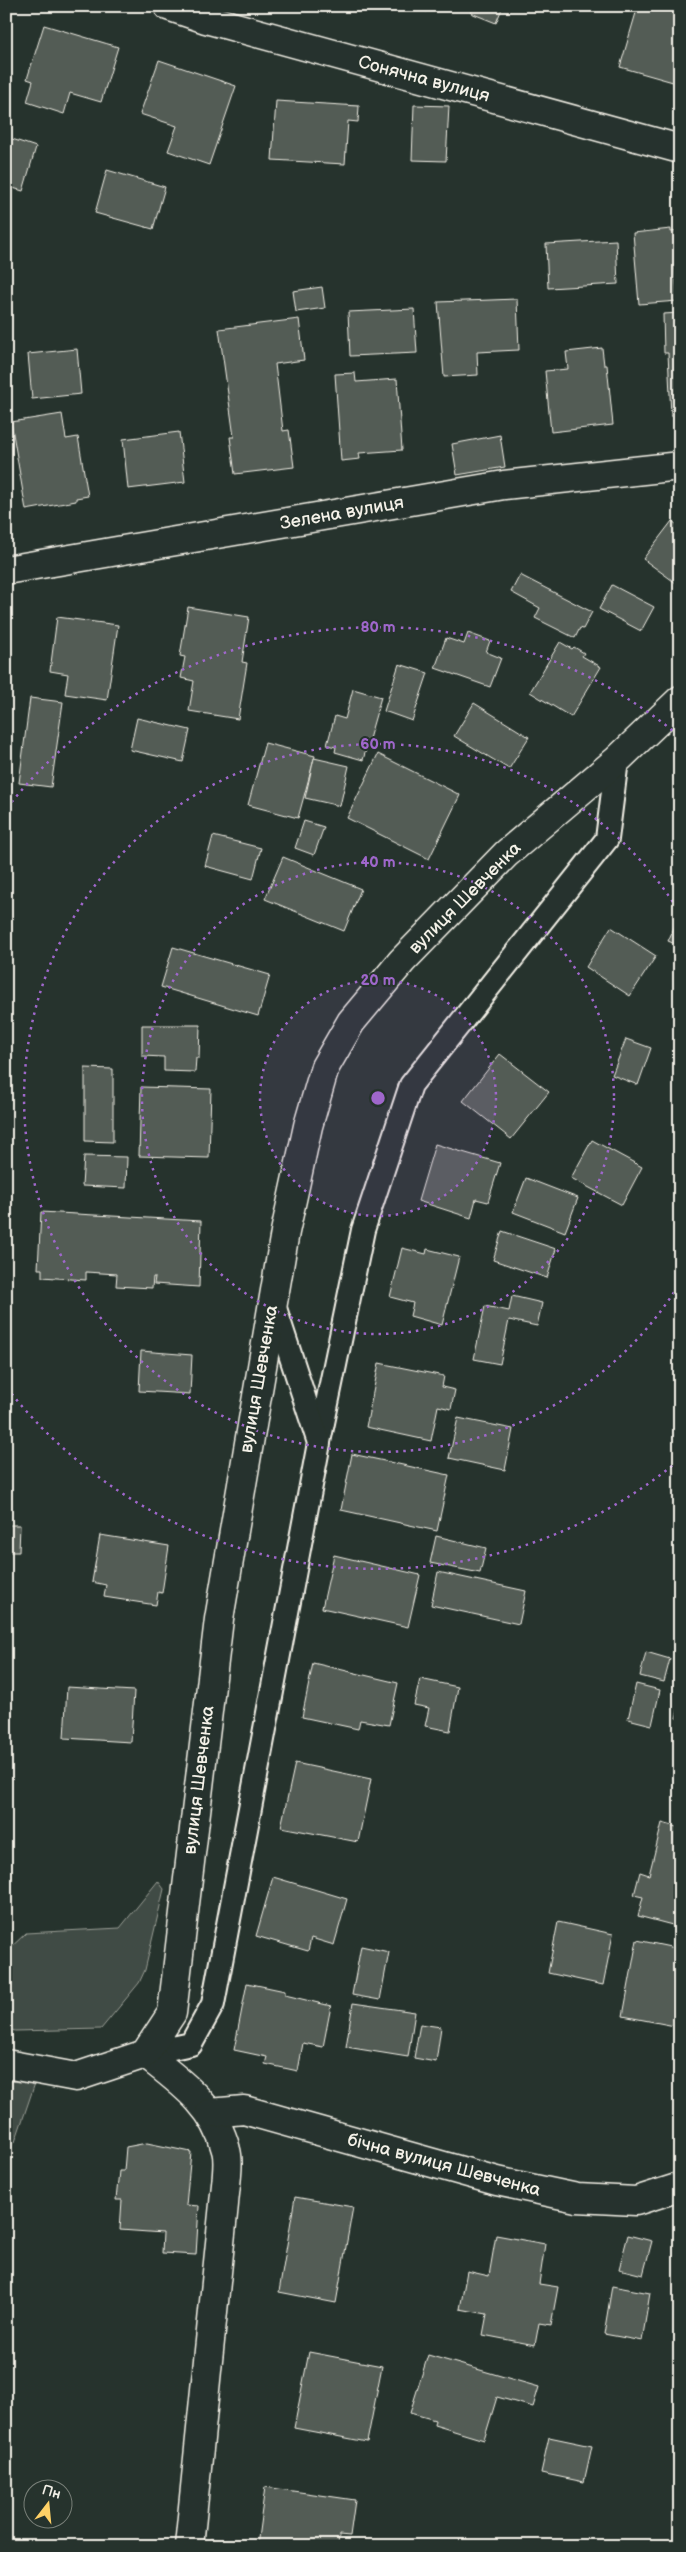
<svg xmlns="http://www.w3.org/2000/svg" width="686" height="2552" viewBox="0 0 686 2552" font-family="'Balsamiq Sans',sans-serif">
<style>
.green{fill:#414b45;stroke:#9a9e96}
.building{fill:#525c55;stroke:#f4f1e8}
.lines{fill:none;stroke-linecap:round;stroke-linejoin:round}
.service-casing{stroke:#f4f1e8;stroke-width:26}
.minor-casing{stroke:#f4f1e8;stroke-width:31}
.service{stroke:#26332d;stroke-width:22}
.minor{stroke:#26332d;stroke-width:28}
.ring{fill:none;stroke:#9f67cb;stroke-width:2.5;stroke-dasharray:2.5 5}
.labels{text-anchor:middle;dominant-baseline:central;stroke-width:4;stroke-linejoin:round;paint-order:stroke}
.street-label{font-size:18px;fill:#f4f1e8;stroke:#26332d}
.centre{fill:#9f67cb;stroke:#26332d;stroke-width:2.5}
.ring-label{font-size:15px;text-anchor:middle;font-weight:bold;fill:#9f67cb;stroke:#26332d;stroke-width:4;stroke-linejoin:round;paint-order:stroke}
</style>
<rect width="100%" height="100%" fill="#26332d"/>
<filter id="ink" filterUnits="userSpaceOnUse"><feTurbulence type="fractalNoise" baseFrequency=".02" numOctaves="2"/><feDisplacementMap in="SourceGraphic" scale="10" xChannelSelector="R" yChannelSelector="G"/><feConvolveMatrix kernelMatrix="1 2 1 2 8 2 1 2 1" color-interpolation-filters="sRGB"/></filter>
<g filter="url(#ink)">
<g class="green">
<path d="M158 1881 164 1889 145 1970 139 1983 101 2029 15 2031 6 2028V1952L26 1933 120 1928Z"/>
<path d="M9 2081 35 2083 15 2142 6 2151V2084Z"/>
</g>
<g class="building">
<path d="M405 6H429L427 12Z"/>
<path d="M474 6H503L496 23 471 13Z"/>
<path d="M638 6H680V84L620 67Z"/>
<path d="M44 25 118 47 101 102 70 93 64 114 27 102 33 81 27 79Z"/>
<path d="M159 60 236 86 209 165 168 151 177 126 140 114Z"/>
<path d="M276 101 359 106 358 122 348 121 345 164 272 160Z"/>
<path d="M414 105 449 106 446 161 412 160Z"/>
<path d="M6 137 36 147 23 191 6 186Z"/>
<path d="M107 170 165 187 153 229 95 213Z"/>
<path d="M671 229V232L680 231V264L674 265 678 301 639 304 633 233Z"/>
<path d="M616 240 618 284 548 288 546 244Z"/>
<path d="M322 287 325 308 296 312 293 291Z"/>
<path d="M517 299 519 350 477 352 478 375 444 377 438 302Z"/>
<path d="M414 309 417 353 350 356 348 312Z"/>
<path d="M680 313V416H671L668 353H664L663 314Z"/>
<path d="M299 319 304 360 275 364 283 431 289 430 294 467 235 474 230 437H234L219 329Z"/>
<path d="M602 348 604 365H607L613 425 551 432 545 371 568 369 566 352Z"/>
<path d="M77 349 81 394 32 399 28 354Z"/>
<path d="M355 373 356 382 397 379 402 450 359 453 360 459 341 461 335 374Z"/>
<path d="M62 414 66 439 78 437 88 496 76 498V501L26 510 11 422Z"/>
<path d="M179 432 185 482 128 489 123 439Z"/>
<path d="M500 435 505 467 457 475 452 444Z"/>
<path d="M672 521 680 527V586L643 559Z"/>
<path d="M520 575 592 612 583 629 580 628 575 638 535 618 540 608 511 592Z"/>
<path d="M612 585 654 607 641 631 599 609Z"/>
<path d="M188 607 249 617 242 662 247 663 238 719 189 711 194 681 181 678 185 657 180 656Z"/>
<path d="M57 617 118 625 107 700 65 694 68 674 50 671Z"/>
<path d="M468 633 490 641 486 652 501 658 490 687 435 668 446 638 464 644Z"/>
<path d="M560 642 572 649 574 647 584 653 582 656 601 667 571 717 530 692Z"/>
<path d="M399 664 428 673 412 721 384 711Z"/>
<path d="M353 689 381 697 363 760 335 752 336 747 327 745 335 716 345 719Z"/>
<path d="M30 698 63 702 51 787 19 783Z"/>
<path d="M474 703 529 737 509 769 454 736Z"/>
<path d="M137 718 190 730 183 762 130 750Z"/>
<path d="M265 743 315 756 298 818 248 805Z"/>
<path d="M378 754 460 795 429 859 347 818Z"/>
<path d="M314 758 349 766 340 806 305 798Z"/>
<path d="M304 821 324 827 314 855 295 848Z"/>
<path d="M213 836 261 848 253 879 205 866Z"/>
<path d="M283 857 361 889 344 931 265 899Z"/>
<path d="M680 915V946L668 941Z"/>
<path d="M611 927 656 956 630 996 586 967Z"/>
<path d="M173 947 270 975 258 1016 161 987Z"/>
<path d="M142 1025H200L199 1058H196L195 1072 164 1071V1057L142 1056Z"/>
<path d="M626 1039 651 1048 638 1085 612 1075Z"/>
<path d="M500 1054 549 1092 511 1139 463 1101Z"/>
<path d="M85 1068 113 1069V1142L85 1141Z"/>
<path d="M141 1087 211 1089 209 1158 139 1156Z"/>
<path d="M592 1140 642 1167 622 1205 571 1178Z"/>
<path d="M435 1144 500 1163 488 1202 476 1199 471 1218 418 1201Z"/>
<path d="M84 1156 127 1157 126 1188 82 1186Z"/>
<path d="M526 1178 578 1198 565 1232 513 1212Z"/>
<path d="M41 1212 201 1221 199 1287 154 1284 155 1277H153L152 1288 116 1286 117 1274 86 1272V1280L42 1277V1269H38Z"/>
<path d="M502 1231 556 1249 547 1278 493 1260Z"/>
<path d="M402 1248 426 1254 427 1249 459 1257 442 1325 410 1316 413 1303 390 1297Z"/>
<path d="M512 1296 542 1303 537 1326 509 1320 500 1364 474 1359 485 1306 509 1311Z"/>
<path d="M141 1351 192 1355 190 1394 139 1391Z"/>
<path d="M379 1363 444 1376 442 1387 455 1390 451 1409 438 1406 431 1441 366 1427Z"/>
<path d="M458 1418 513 1429 505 1470 449 1458Z"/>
<path d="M352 1454 449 1475 437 1531 341 1510Z"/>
<path d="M6 1525H20L19 1552H6Z"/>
<path d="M100 1535 169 1546 162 1593 158 1592 156 1605 104 1597 106 1585 92 1582Z"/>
<path d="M436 1536 486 1548 480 1573 430 1563Z"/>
<path d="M334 1555 420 1575 408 1627 322 1608Z"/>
<path d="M438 1572 526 1591 519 1624 431 1605Z"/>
<path d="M646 1652 670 1659 664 1682 640 1676Z"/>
<path d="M313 1663 398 1683 389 1725 360 1720 358 1729 302 1717Z"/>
<path d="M420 1679 458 1687 450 1731 425 1726 429 1708 414 1705Z"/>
<path d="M636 1684 660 1690 652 1725 628 1719Z"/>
<path d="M67 1687 134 1691 131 1742 64 1738Z"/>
<path d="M680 1703V1719L676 1718Z"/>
<path d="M295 1763 371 1779 358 1842 281 1827Z"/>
<path d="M662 1823 680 1828V1927L638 1916 643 1897 634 1895 640 1872 649 1875Z"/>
<path d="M273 1877 347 1899 334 1945 311 1938 308 1951 256 1936Z"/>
<path d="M558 1922 613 1934 603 1985 548 1973Z"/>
<path d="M637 1940 680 1949V2027L623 2016Z"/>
<path d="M361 1946 389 1952 380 2000 352 1995Z"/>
<path d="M247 1983 285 1991V1995L331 2006 323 2047 303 2043 298 2071 265 2064 267 2057 234 2050Z"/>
<path d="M353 2003 415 2012 408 2057 346 2047Z"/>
<path d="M420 2024 441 2027 436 2062 414 2058Z"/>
<path d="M147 2143 191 2152 186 2205 199 2206 196 2255 162 2253 163 2233 120 2230 122 2200H116L119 2171H124L126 2147Z"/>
<path d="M295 2197 353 2207 336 2303 279 2292Z"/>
<path d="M496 2235 545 2244 539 2284 558 2287 551 2325 539 2323 535 2345 483 2335 487 2314 460 2309 467 2271 489 2276Z"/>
<path d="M628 2235 652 2241 643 2275 619 2269Z"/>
<path d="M612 2286 650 2293 642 2341 604 2334Z"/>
<path d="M309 2352 382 2366 367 2442 294 2428Z"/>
<path d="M428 2355 539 2387 533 2407 497 2397 484 2440 434 2425 435 2420 410 2413Z"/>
<path d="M549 2437 592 2446 584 2482 541 2473Z"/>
<path d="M265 2487 355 2500 350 2536 339 2535 338 2546H257Z"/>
<path d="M210 2539 252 2541V2546H210Z"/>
</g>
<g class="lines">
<defs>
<g id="service">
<path d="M319 1442 363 1230 411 1085 607 839 617 760"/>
<path d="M145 2054 191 2044 213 2004 319 1443 273 1302"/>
</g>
<g id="minor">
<path d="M168 6 206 19 680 149"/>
<path d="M6 570 504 485 680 466"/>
<path d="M145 2054C179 2081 215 2105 226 2150 230 2163 225 2189 224 2204L189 2546"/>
<path d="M6 2064 76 2077 145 2054 172 2013 219 1619 285 1232 308 1126 325 1067 351 1022 402 961 506 854 617 760 680 700"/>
<path d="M210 2113 244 2110 497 2181 577 2198 636 2201 680 2187"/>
</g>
</defs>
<use href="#service" class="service-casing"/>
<use href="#minor" class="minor-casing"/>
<use href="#service" class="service"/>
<use href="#minor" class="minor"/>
</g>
</g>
<circle cx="378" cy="1098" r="118" fill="#9f67cb" fill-opacity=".12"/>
<g class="ring">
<circle cx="378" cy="1098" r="118"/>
<circle cx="378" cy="1098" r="236"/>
<path d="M678 1286A354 354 0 1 1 678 910"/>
<path d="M678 1461A471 471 0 0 1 7 1388M7 808A471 471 0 0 1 678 735"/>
</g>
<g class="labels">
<g class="street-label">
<text transform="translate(424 79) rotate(15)">Сонячна вулиця</text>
<text transform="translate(342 513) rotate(-10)">Зелена вулиця</text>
<text transform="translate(465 898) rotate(-45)">вулиця Шевченка</text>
<text transform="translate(259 1379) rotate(-80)">вулиця Шевченка</text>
<text transform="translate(199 1780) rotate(-83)">вулиця Шевченка</text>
<text transform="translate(444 2165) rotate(15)">бічна вулиця Шевченка</text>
</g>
</g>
<circle cx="378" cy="1098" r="8" class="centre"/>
<g class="ring-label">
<text x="378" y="632">80 m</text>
<text x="378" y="749">60 m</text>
<text x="378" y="867">40 m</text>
<text x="378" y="985">20 m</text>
</g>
<rect width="686" height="2552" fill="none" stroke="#26332d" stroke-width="25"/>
<rect x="12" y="12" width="661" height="2527" fill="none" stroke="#f4f1e8" stroke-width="2" filter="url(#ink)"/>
<g transform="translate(48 2504) rotate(16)"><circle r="24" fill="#26332d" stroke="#787f78"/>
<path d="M0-4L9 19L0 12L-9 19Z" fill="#ffd166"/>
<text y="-8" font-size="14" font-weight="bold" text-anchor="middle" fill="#f4f1e8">Пн</text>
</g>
</svg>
